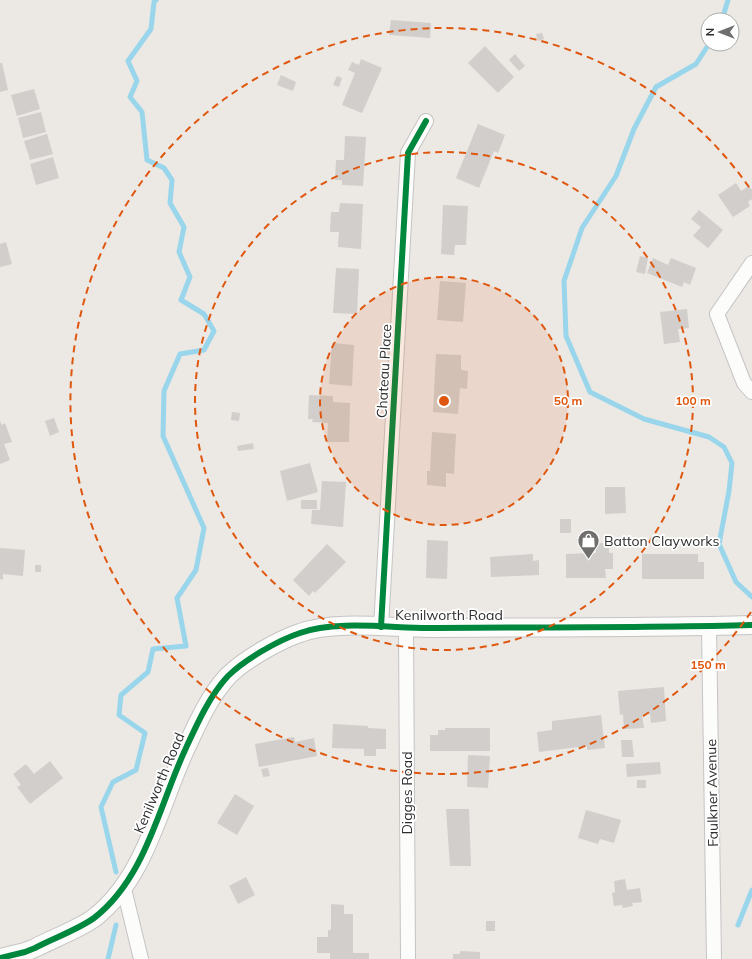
<svg xmlns="http://www.w3.org/2000/svg" width="752" height="959" viewBox="0 0 752 959" font-family="Mulish,sans-serif">
<style>
.lines{fill:none;stroke-linecap:round;stroke-linejoin:round}
.stream{stroke:#99d6ec;stroke-width:5}
.building{fill:#d1cecb}
.minor-casing{stroke:#c5c4c5;stroke-width:16}
.tertiary-casing{stroke:#c5c4c5;stroke-width:20}
.minor{stroke:#fcfcfb;stroke-width:14}
.tertiary{stroke:#fcfcfb;stroke-width:18}
.cycleway-casing{stroke:#fff;stroke-width:8}
.cycleway{stroke:#00873e;stroke-width:6}
.ring{fill:none;stroke:#df570e;stroke-width:2;stroke-dasharray:7 5}
.labels{text-anchor:middle;dominant-baseline:central;stroke-width:3.5;stroke-linejoin:round;paint-order:stroke}
.street-label{font-size:14px;fill:#2e2e2e;stroke:#fff}
.poi-label{font-size:14px;fill:#2e2e2e;stroke:#fff;text-anchor:start}
.centre{fill:#df570e;stroke:#fff;stroke-width:2}
.ring-label{font-size:12px;text-anchor:middle;font-weight:bold;fill:#df570e;stroke:#fff;stroke-width:3.5;stroke-linejoin:round;paint-order:stroke}
</style>
<rect width="100%" height="100%" fill="#ece8e4"/>
<g class="lines">
<g class="stream">
<path d="M722 20 728 0"/>
<path d="M709 44 696 64 656 87 634 129 616 176 582 228 564 281 566 336 590 392 644 419 709 437 724 447 732 463 729 491 719 544 736 582 752 597"/>
<path d="M116 872 101 807 113 782 136 770 145 733 119 715 121 695 148 672 153 649 186 646 177 598 196 570 204 528 163 436 164 391 180 354 204 350 214 331 204 314 181 300 190 277 179 252 184 227 170 203 172 180 164 168 147 160 142 112 130 97 137 81 128 61 151 29 154 2 156 0"/>
<path d="M738 925 752 890"/>
<path d="M108 959 116 925"/>
</g>
</g>
<g class="building">
<path d="M391 20 431 23 430 38 389 35Z"/>
<path d="M542 33 544 39 538 41 536 34Z"/>
<path d="M485 46 514 77 498 93 468 63Z"/>
<path d="M515 54 525 66 519 71 509 60Z"/>
<path d="M361 59 382 68 362 113 342 105 355 73 348 70 352 62 359 65Z"/>
<path d="M0 63H2L8 90 0 92Z"/>
<path d="M281 75 296 82 293 91 277 85Z"/>
<path d="M337 76 342 78 339 87 333 85Z"/>
<path d="M34 89 40 109 17 116 11 95Z"/>
<path d="M41 112 46 132 23 138 18 118Z"/>
<path d="M478 124 505 135 498 153 494 151 479 188 456 178Z"/>
<path d="M47 134 53 154 30 160 24 141Z"/>
<path d="M345 136 366 137 363 186 342 185V180H335L336 160H344Z"/>
<path d="M53 157 59 178 36 185 30 164Z"/>
<path d="M736 183 741 191 749 186 752 190V199L748 202 750 206 733 217 718 195Z"/>
<path d="M340 203 363 204 361 249 338 247 339 232H330L331 212H339Z"/>
<path d="M443 205 468 206 466 245H455L454 255 441 254Z"/>
<path d="M699 210 723 230 708 248 693 236 701 227 691 219Z"/>
<path d="M6 242 12 264 0 267V244Z"/>
<path d="M640 256 648 258 645 274 636 272Z"/>
<path d="M653 258 668 265 671 258 696 268 690 285 684 282 682 287 647 273Z"/>
<path d="M336 268 359 269 357 314 333 313Z"/>
<path d="M440 281 466 283 463 322 437 320Z"/>
<path d="M687 309 689 328 678 329 680 342 664 344 660 312Z"/>
<path d="M332 343 354 345 352 386 329 384Z"/>
<path d="M436 354 461 355V370L468 371 467 389 460 388 458 414 433 412Z"/>
<path d="M309 395 333 396V402L350 403 349 442H327L328 423 312 422 313 419H308Z"/>
<path d="M232 412 240 413 239 421 231 420Z"/>
<path d="M54 418 59 432 50 436 45 421Z"/>
<path d="M0 421 2 425 5 423 12 442 4 444 10 460 0 464Z"/>
<path d="M432 432 456 434 454 474 446 473V487L427 485V471H430Z"/>
<path d="M253 443 254 449 238 451 237 446Z"/>
<path d="M310 463 318 492 287 501 280 471Z"/>
<path d="M322 481 346 482 343 527 311 524 312 510H320Z"/>
<path d="M605 487H625L626 513 605 514Z"/>
<rect x="301" y="500" width="16" height="9"/>
<rect x="560" y="519" width="11" height="14"/>
<path d="M427 540 448 541 447 579 426 578Z"/>
<path d="M596 543H609V553H613V569H605L606 578H566V554L596 553Z"/>
<path d="M327 544 346 562 315 593 313 591 309 596 293 580Z"/>
<path d="M0 548 25 550 23 576 3 574V580L0 579Z"/>
<path d="M533 554V561L539 560V575L491 577 490 557Z"/>
<path d="M642 554H698V562H704V579H642Z"/>
<rect x="35" y="565" width="6" height="7"/>
<path d="M664 687 666 721 651 723 650 714 642 715 644 728 624 729 623 714 620 715 618 691Z"/>
<path d="M601 715 605 748 587 750V746L539 752 537 732 552 730V721Z"/>
<path d="M333 724 368 726V728L386 729V749H376V756H364V749L332 748Z"/>
<path d="M445 728H490V751H430V735H438V730H445Z"/>
<path d="M294 737 295 742 314 738 317 756 259 767 255 744Z"/>
<path d="M621 740H632L634 757H622Z"/>
<path d="M468 755 490 756 488 788 467 787Z"/>
<path d="M50 761 63 778 30 804 17 787 21 785 13 774 26 764 34 774Z"/>
<path d="M660 762 661 774 627 777 626 764Z"/>
<path d="M268 768 270 776 263 777 261 769Z"/>
<rect x="637" y="780" width="9" height="8"/>
<path d="M235 794 254 806 237 835 217 823Z"/>
<path d="M446 809H469L471 866H450Z"/>
<path d="M586 810 621 820 614 843 600 839 598 844 578 838Z"/>
<path d="M246 877 255 895 238 904 229 886Z"/>
<path d="M625 879 627 890 640 888 642 902 632 903 633 906 623 908 622 905 614 906 612 893 615 892 614 881Z"/>
<path d="M331 904 344 905V914H353V953H369V959H330V953H317V937H328V930H331Z"/>
<rect x="486" y="921" width="9" height="10"/>
<path d="M460 951 480 952V959H453V954H460Z"/>
</g>
<g class="lines">
<defs>
<g id="minor">
<path d="M752 263 717 314 744 383 752 392"/>
<path d="M709 626 714 959"/>
<path d="M381 627 408 153 426 121"/>
<path d="M406 628 408 959"/>
<path d="M124 889 141 959"/>
</g>
<path id="tertiary" d="M0 958 25 952 35 948C52 939 79 929 94 918 146 878 159 805 186 748 197 724 210 695 228 676 245 659 279 640 300 633 335 620 391 628 428 628 536 627 644 628 752 625"/>
</defs>
<use href="#minor" class="minor-casing"/>
<use href="#tertiary" class="tertiary-casing"/>
<use href="#minor" class="minor"/>
<use href="#tertiary" class="tertiary"/>
<defs>
<g id="cycleway">
<path d="M381 627 408 153 426 121"/>
<path d="M0 958 25 952 35 948C52 939 79 929 94 918 146 878 159 805 186 748 197 724 210 695 228 676 245 659 279 640 300 633 335 620 391 628 428 628 536 627 644 628 752 625"/>
</g>
</defs>
<use href="#cycleway" class="cycleway-casing"/>
<use href="#cycleway" class="cycleway"/>
</g>
<circle cx="444" cy="401" r="124" fill="#df570e" fill-opacity=".12"/>
<g class="ring">
<circle cx="444" cy="401" r="124"/>
<circle cx="444" cy="401" r="249"/>
<path d="M751 612A373 373 0 1 1 751 190"/>
</g>
<defs>
<symbol id="shop-pin" viewBox="-11 -11 22 30"><path d="M0 17L-7.5 6A9.5 9.5 0 1 1 7.5 6Z" fill="#706f6e" stroke="#fff"/><path d="M-5-2.5h2.3a2.7 3.5 0 0 1 5.4 0H5L5.5 6h-11ZM-1.5-2.5h3a1.5 2.3 0 0 0-3 0Z" fill="#fff"/></symbol>
</defs>
<g fill-rule="evenodd">
<use href="#shop-pin" x="576" y="528" width="25" height="34"/>
</g>
<g class="labels">
<g class="street-label">
<text transform="translate(384 371) rotate(-87)">Chateau Place</text>
<text x="449" y="615">Kenilworth Road</text>
<text transform="translate(159 783) rotate(-67)">Kenilworth Road</text>
<text transform="translate(407 793) rotate(-90)">Digges Road</text>
<text transform="translate(712 793) rotate(-91)">Faulkner Avenue</text>
</g>
<g class="poi-label">
<text x="604" y="541">Batton Clayworks</text>
</g>
</g>
<circle cx="444" cy="401" r="6" class="centre"/>
<g class="ring-label">
<text x="568" y="405">50 m</text>
<text x="693" y="405">100 m</text>
<text x="708" y="669">150 m</text>
</g>
<g transform="translate(720 32) rotate(270)"><circle r="19" fill="#ffffff" stroke="#ababab"/>
<path d="M0-3L7 15L0 10L-7 15Z" fill="#706f6e"/>
<text y="-6" font-size="11" font-weight="bold" text-anchor="middle" fill="#2e2e2e">N</text>
</g>
</svg>
